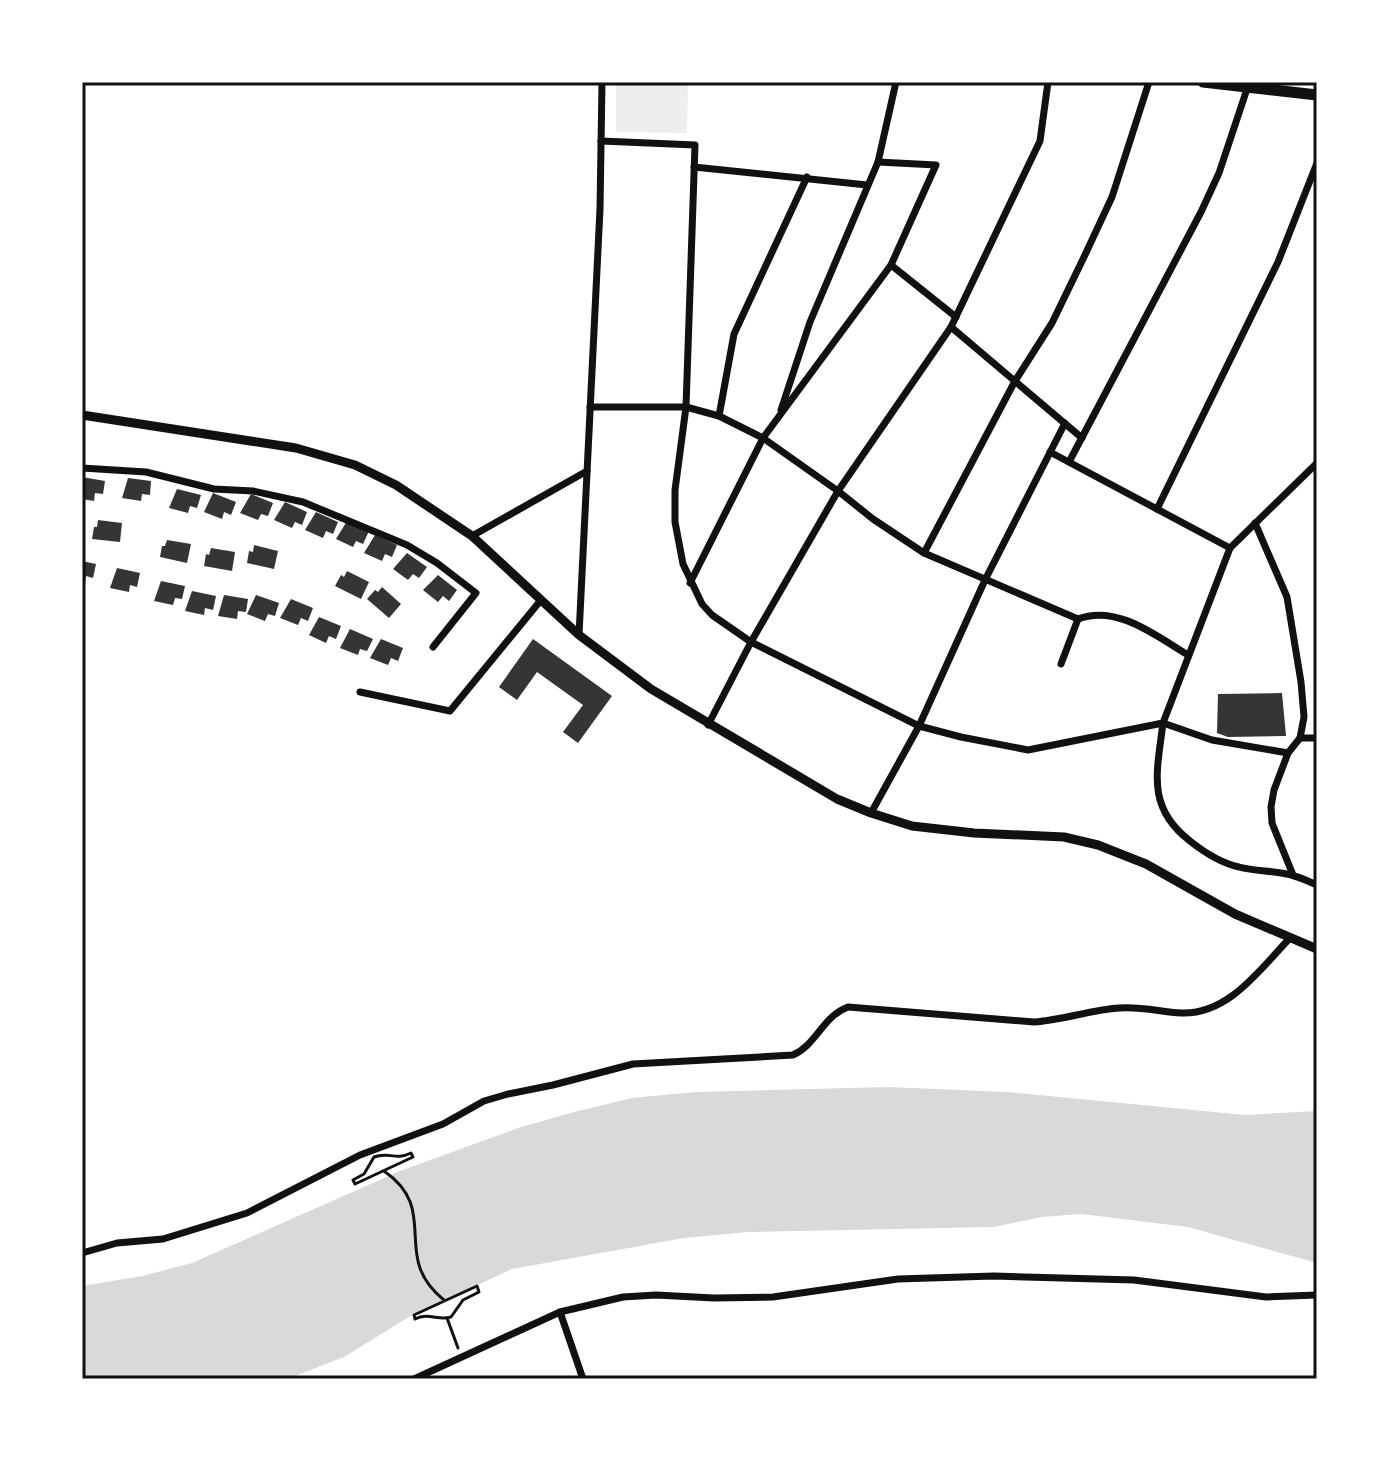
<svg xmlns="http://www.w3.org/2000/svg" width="1399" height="1461" viewBox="0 0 1399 1461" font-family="'Varela Round',sans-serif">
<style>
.green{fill:#eee}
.water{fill:#d9d9d9}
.building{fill:#353535}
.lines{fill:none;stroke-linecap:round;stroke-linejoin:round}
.path{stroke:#111;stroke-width:3}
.minor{stroke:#111;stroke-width:7}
.tertiary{stroke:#111;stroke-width:9}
.primary{stroke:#111;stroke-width:11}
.neatline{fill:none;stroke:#111;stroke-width:3}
</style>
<rect width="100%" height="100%" fill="#fff"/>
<path class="green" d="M616 83 688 85 687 133 616 132Z"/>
<path class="water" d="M888 1087 1007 1092 1245 1115 1317 1111V1263L1188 1227 1081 1214 1042 1217 993 1227 749 1232 684 1238 512 1269 412 1315 344 1357 287 1379H82V1286L142 1276 192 1263 400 1171 518 1128 574 1112 632 1098 696 1092Z"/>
<g class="building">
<path d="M82 477 105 481 103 494 95 493 94 501 82 499Z"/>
<path d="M128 478 151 481 150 495 142 494 141 501 122 498Z"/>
<path d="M177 489 201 495 197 508 190 506 188 513 169 508Z"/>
<path d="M213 493 236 502 231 515 224 512 222 519 204 512Z"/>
<path d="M251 494 273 503 268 516 261 514 258 520 240 513Z"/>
<path d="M285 502 307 512 302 525 295 522 292 528 274 520Z"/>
<path d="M316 512 338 522 333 534 326 531 323 538 305 530Z"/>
<path d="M98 520 122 523 120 542 92 539 94 527H97Z"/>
<path d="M347 521 369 531 363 544 356 541 353 547 336 539Z"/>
<path d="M375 535 397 545 392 557 385 554 382 561 364 553Z"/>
<path d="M167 540 191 544 187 563 160 557 162 546H165Z"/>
<path d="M254 545 278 551 274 569 247 563 249 551 253 552Z"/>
<path d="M211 548 235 552 232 571 204 566 206 554 209 555Z"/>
<path d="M407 553 427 567 419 578 413 574 408 580 393 569Z"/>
<path d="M82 561 96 564 93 578 86 576 85 583H82Z"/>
<path d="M117 568 140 573 137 587 130 585 129 592 110 588Z"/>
<path d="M347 571 369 582 361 599 335 586 341 575 344 577Z"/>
<path d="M438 575 457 590 449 601 443 596 438 602 423 590Z"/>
<path d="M161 581 185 586 182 599 175 598 173 605 154 601Z"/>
<path d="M382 587 401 604 389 618 367 599 375 590 378 592Z"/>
<path d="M192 591 216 596 213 610 205 608 204 615 185 611Z"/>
<path d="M224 595 248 599 246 612 238 611 237 619 218 616Z"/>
<path d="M256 595 279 603 275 616 268 614 265 621 247 614Z"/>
<path d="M291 599 313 608 308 621 301 618 298 625 280 618Z"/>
<path d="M319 617 341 626 336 639 329 636 326 643 309 635Z"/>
<path d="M350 629 373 639 367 651 360 649 358 655 340 648Z"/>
<path d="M381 639 403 648 398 661 391 658 388 665 370 658Z"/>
<path d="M533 639 612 696 578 743 563 732 583 705 537 672 517 700 499 687Z"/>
<path d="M1282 693 1286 736 1228 737 1217 733 1218 694Z"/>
</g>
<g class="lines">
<g class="path">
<path d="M411 1153 413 1157 355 1184 353 1180 364 1174 374 1157C389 1151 395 1161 411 1153Z"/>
<path d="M384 1171C442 1211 389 1256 444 1300"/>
<path d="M477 1286 479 1292 463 1300 451 1317C438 1321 429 1312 415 1319L414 1315Z"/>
<path d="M447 1318 458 1348"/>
</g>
<g class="minor">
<path d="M601 141 695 145 686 407 675 490V522L683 564 702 604 712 615 751 642 919 726 961 737 1028 750 1163 723C1157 772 1146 807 1190 841 1205 853 1221 863 1239 867 1257 872 1277 870 1294 876 1302 878 1310 882 1317 885"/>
<path d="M694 167 867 185"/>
<path d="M891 265 956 317"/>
<path d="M951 327 1082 438"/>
<path d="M590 407H686L719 416 763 438 838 491 873 519 924 553 1078 619C1117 604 1156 636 1188 655"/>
<path d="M781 410 810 322 878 162 896 82"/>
<path d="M719 416 734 334 807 177"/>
<path d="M1050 452 1230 548"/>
<path d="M1069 462 1201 212 1219 173 1248 86"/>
<path d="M82 468 146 472 214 489 253 491 303 502 407 545 437 563 476 593 433 647"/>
<path d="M1157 509 1278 262 1317 163"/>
<path d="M1255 523 1287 597 1301 682 1304 717 1300 738 1288 753 1274 790 1271 807 1272 823 1293 875"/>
<path d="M472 536 587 471"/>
<path d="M924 553 1015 381 1052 323 1084 257 1112 197 1149 82"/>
<path d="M690 583 763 438 891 265 936 165 878 162"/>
<path d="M579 635 600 209 602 82"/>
<path d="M1061 664 1078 619"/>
<path d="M360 692 450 711 541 600"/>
<path d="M708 725 751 642 838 491 951 327 1040 141 1048 82"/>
<path d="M1300 738H1317"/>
<path d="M1288 753 1212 740 1163 723 1230 548 1317 463"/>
<path d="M871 813 919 726 985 580 1065 423"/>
<path d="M82 1253 117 1243 163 1239 247 1213 360 1155 443 1124 484 1101 508 1094 553 1085 633 1064 793 1055C817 1044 823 1016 848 1007L1034 1022C1063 1020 1090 1010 1119 1008 1141 1006 1161 1012 1181 1013 1229 1015 1261 968 1290 938"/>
<path d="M560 1312 583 1379"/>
<path d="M414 1379 560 1312 623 1297 656 1295 714 1298 773 1297 898 1279 994 1276 1134 1280 1266 1297 1317 1295"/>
</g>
<path class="tertiary" d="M82 415 296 448 355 465 396 485 472 536 579 635 651 689 837 799 871 813 912 826 974 833 1064 837 1098 845 1146 864 1235 914 1317 949"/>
<path class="primary" d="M1203 82 1317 95"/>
</g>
<rect width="1399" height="1461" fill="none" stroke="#ffffff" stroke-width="168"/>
<rect x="84" y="84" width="1231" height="1293" class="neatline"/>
</svg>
